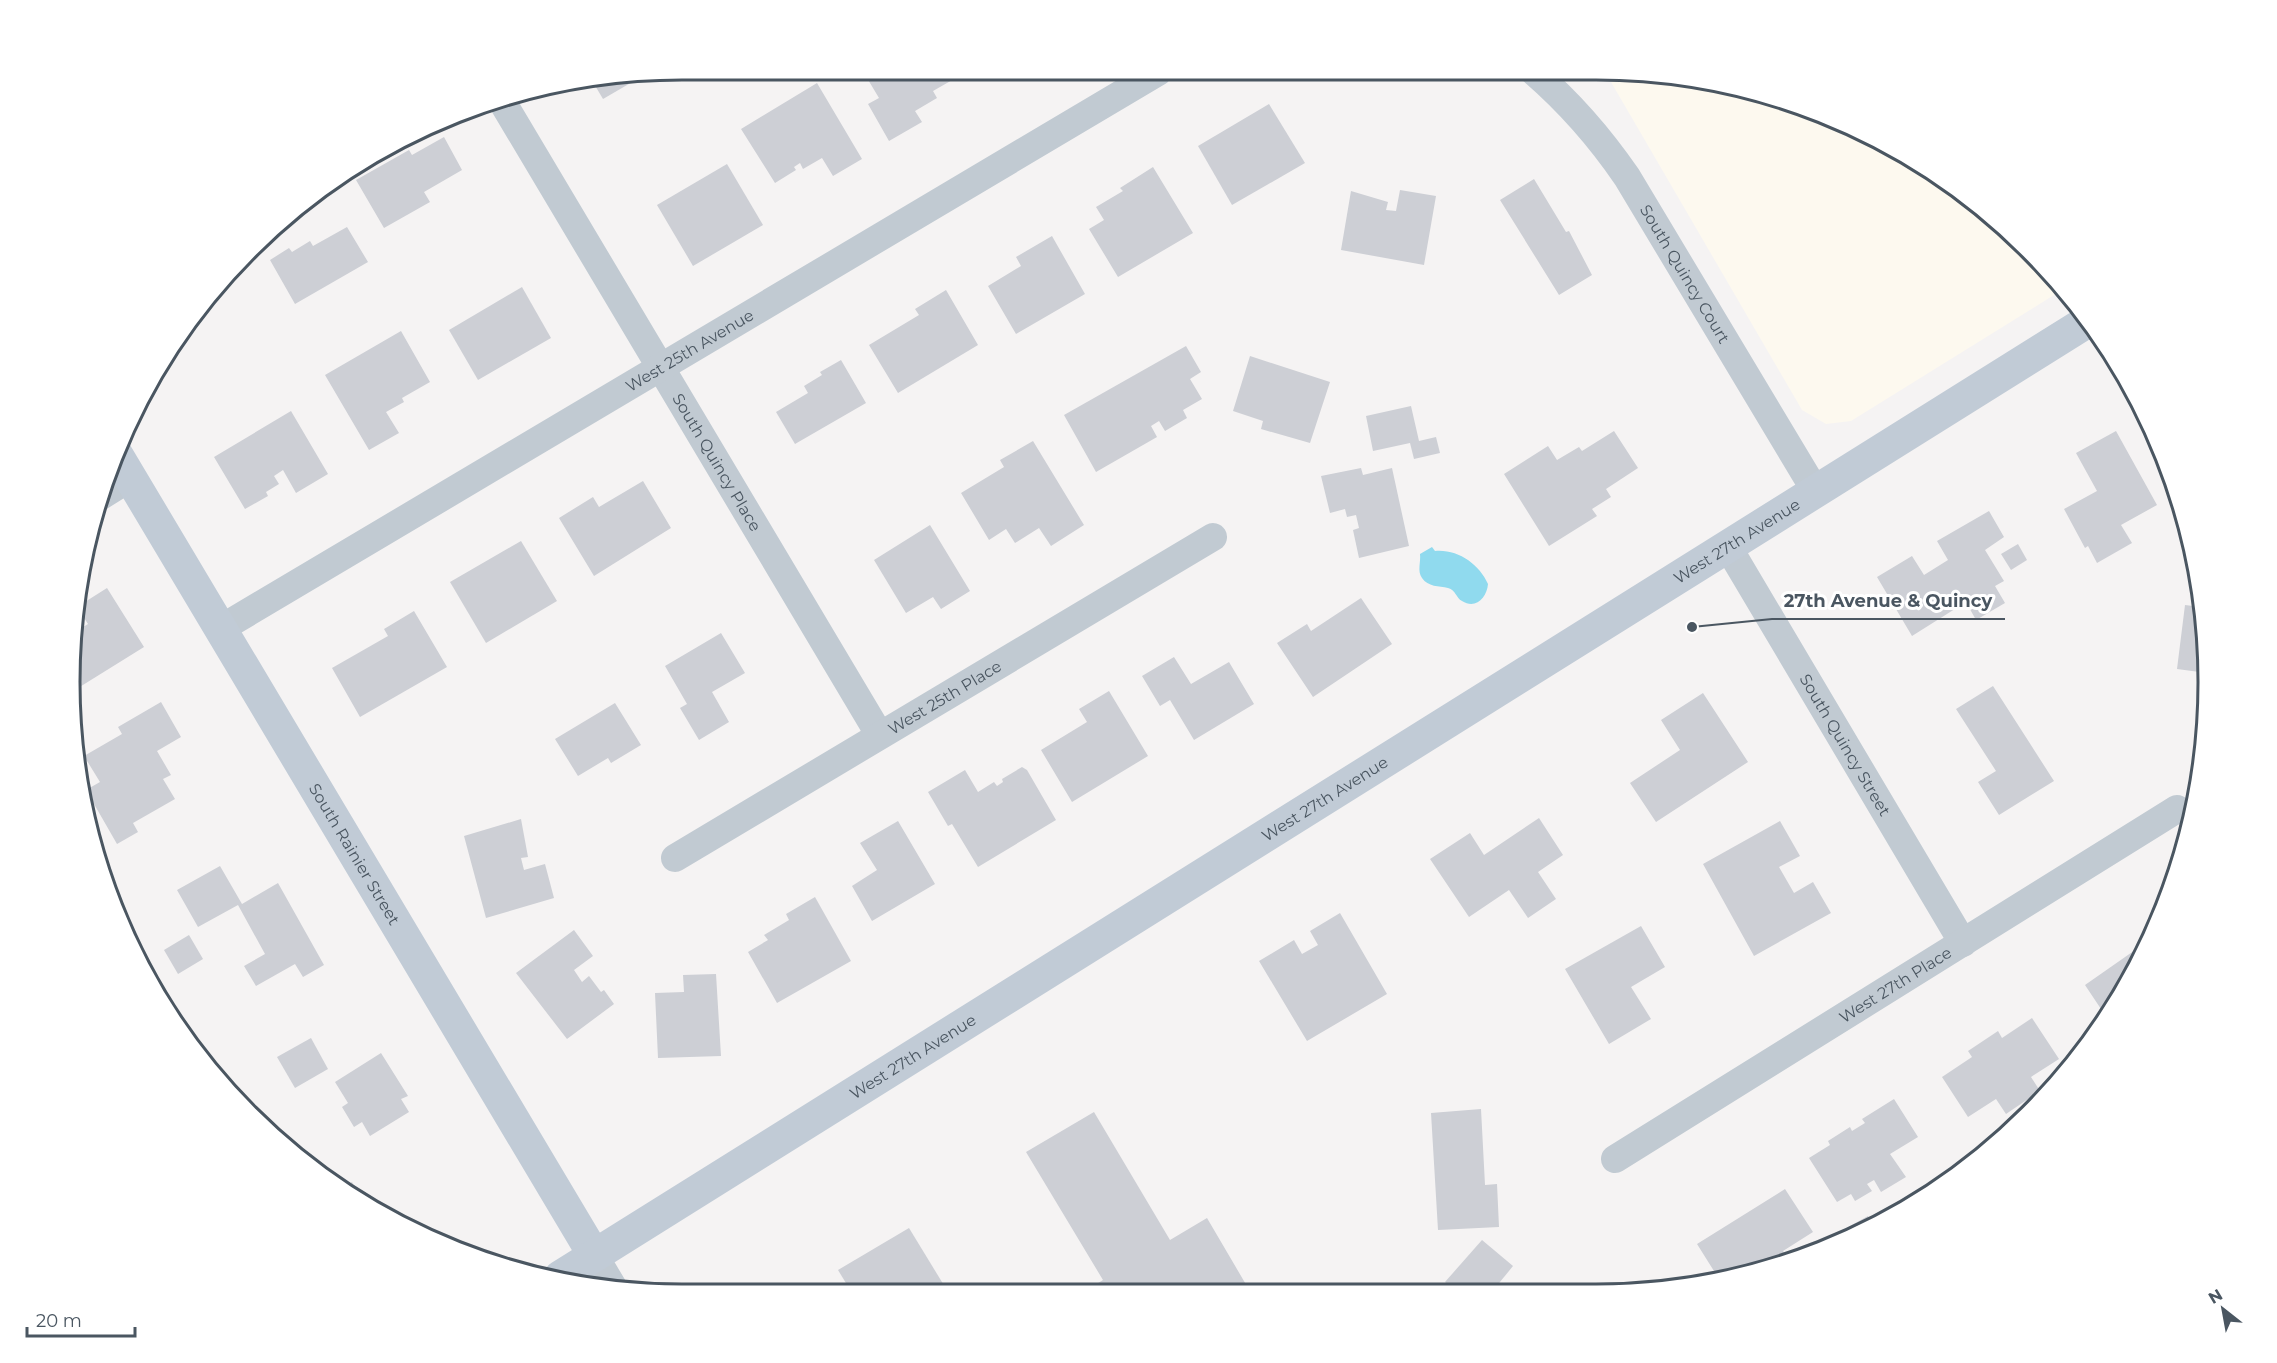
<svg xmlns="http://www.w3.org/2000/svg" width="2277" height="1363" viewBox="0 0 2277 1363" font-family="Montserrat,sans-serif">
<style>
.commercial{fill:#fdf9ef}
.water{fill:#90daee}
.building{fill:#cdcfd5}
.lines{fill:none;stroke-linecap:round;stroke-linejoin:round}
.street{stroke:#c1cad2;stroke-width:28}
.secondary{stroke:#c1cbd6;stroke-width:33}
.labels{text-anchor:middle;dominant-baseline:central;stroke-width:6;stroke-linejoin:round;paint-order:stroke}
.street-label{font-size:16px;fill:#4a5661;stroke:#fff}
.rim{fill:none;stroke:#4a5661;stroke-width:3}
.leader{fill:none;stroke:#4a5661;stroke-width:2}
.callout-dot{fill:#4a5661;stroke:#fff;stroke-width:2}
.callout-label{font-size:18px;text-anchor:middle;font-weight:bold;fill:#4a5661;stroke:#fff;stroke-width:6;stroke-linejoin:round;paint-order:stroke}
</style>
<rect width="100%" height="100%" fill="#f5f3f3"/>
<path class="commercial" d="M1604 70H1636L1793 102 1936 172 2029 249 2062 290 1851 421 1826 424 1802 410Z"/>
<path class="water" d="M1432 547 1435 551C1458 549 1479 564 1488 584 1487 597 1476 610 1462 601 1456 598 1456 590 1448 588 1439 586 1428 587 1422 578 1417 571 1421 562 1420 554Z"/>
<g class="building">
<path d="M864 73H950L954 79 933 91 937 98 915 111 922 122 889 141 868 104 879 98Z"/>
<path d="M601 74H646L603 99 590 77Z"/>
<path d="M817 83 862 159 833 176 822 158 803 169 800 163 794 167 796 170 775 183 741 129Z"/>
<path d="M1269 104 1305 163 1232 205 1198 146Z"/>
<path d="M444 137 462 170 424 192 430 202 384 228 356 180 409 150 412 155Z"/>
<path d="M727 164 763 225 693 266 657 205Z"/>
<path d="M1153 167 1193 233 1118 277 1089 229 1104 220 1096 207 1123 191 1120 188Z"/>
<path d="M1534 179 1566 232 1569 231 1592 275 1559 295 1500 200Z"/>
<path d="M1400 190 1436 196 1424 265 1341 250 1351 191 1388 202 1386 210 1396 211Z"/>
<path d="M347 227 368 262 295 304 270 260 289 248 292 252 310 241 313 246Z"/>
<path d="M1052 236 1085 294 1016 334 988 286 1021 266 1016 257Z"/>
<path d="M522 287 551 338 478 380 449 330Z"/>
<path d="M946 290 978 345 898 393 869 345 919 315 915 309Z"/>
<path d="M401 331 430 382 402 398 404 402 386 412 399 433 369 450 325 375Z"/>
<path d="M1186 346 1201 372 1190 379 1202 399 1183 410 1187 418 1165 431 1159 421 1151 426 1157 437 1096 472 1064 415Z"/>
<path d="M1250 356 1330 382 1310 443 1261 429 1263 421 1233 411Z"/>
<path d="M841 360 866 403 795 444 776 412 808 393 804 386 822 375 820 372Z"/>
<path d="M1411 406 1419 441 1436 437 1440 453 1414 459 1410 443 1373 451 1366 416Z"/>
<path d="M291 411 328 474 296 493 283 470 274 476 279 484 266 492 268 496 245 509 214 457Z"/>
<path d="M1614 431 1638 468 1606 489 1611 497 1592 509 1597 516 1549 546 1504 474 1548 446 1557 460 1579 447 1582 451Z"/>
<path d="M2116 431 2157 505 2121 525 2132 543 2097 563 2088 546 2085 548 2064 509 2097 491 2076 453Z"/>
<path d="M1033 441 1084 525 1051 546 1039 528 1015 543 1006 529 989 540 961 493 1004 467 1000 460Z"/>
<path d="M1361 468 1363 475 1392 468 1409 546 1359 558 1353 530 1359 528 1356 515 1347 517 1345 509 1330 513 1321 476Z"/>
<path d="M643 481 671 528 594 576 559 518 593 497 599 507Z"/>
<path d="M1989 511 2004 537 1985 550 2004 581 1995 586 2005 603 1976 620 1966 602 1912 636 1877 577 1912 556 1924 575 1948 560 1937 541Z"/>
<path d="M930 525 970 591 941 609 933 597 906 613 874 560Z"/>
<path d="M521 541 557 601 486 643 450 582Z"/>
<path d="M2018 544 2027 560 2011 570 2001 554Z"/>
<path d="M107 588 144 647 70 693 72 634 88 624 77 607Z"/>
<path d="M1361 598 1392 644 1313 697 1277 643 1307 624 1311 631Z"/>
<path d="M2185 605 2201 607 2207 673 2177 669Z"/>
<path d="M414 611 447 667 360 717 332 668 388 636 384 629Z"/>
<path d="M721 633 745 673 712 692 729 722 699 740 680 708 687 704 665 666Z"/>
<path d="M1174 657 1191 684 1229 662 1254 704 1194 740 1170 700 1160 706 1142 676Z"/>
<path d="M1993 686 2054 781 1999 815 1978 782 1996 771 1956 709Z"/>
<path d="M1109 691 1148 756 1072 802 1041 750 1087 722 1079 709Z"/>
<path d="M1703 693 1748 762 1656 822 1630 783 1680 750 1661 720Z"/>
<path d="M161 702 181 737 157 751 171 775 163 779 175 799 133 823 138 832 117 844 86 790 100 782 84 756 122 734 118 727Z"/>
<path d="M615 703 641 745 611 763 608 758 578 776 555 739Z"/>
<path d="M1022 767 1027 770 1056 820 978 867 952 824 948 826 928 792 965 770 978 792 994 782 997 786 1003 782 1002 779Z"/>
<path d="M1539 818 1563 855 1538 872 1556 899 1528 918 1509 890 1469 917 1430 859 1470 833 1484 855Z"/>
<path d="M521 819 528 857 521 858 524 870 545 864 554 898 486 918 464 836Z"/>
<path d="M898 821 935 884 872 921 852 886 877 870 860 843Z"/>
<path d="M1780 821 1800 856 1779 867 1794 893 1813 882 1831 913 1754 956 1703 864Z"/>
<path d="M220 866 242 904 278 883 324 965 303 977 295 964 256 986 244 966 265 954 238 905 198 927 177 890Z"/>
<path d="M815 897 851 961 777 1003 748 952 768 940 764 935 789 920 786 914Z"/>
<path d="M1340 913 1387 994 1307 1041 1259 961 1294 940 1302 954 1318 945 1310 931Z"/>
<path d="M1641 926 1665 967 1631 987 1651 1019 1609 1044 1565 969Z"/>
<path d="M574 930 593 956 574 970 582 982 589 976 601 992 604 990 614 1004 567 1039 516 973Z"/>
<path d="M189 935 203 959 178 974 164 950Z"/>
<path d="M2148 941 2113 1006 2107 1018 2085 985Z"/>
<path d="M716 974 721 1056 658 1058 655 993 684 992 683 975Z"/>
<path d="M2032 1018 2059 1059 2031 1077 2040 1091 2006 1114 1996 1099 1968 1117 1942 1077 1972 1057 1968 1051 1998 1031 2002 1038Z"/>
<path d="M311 1038 328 1069 295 1088 277 1057Z"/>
<path d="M381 1053 408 1096 401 1099 409 1112 370 1136 362 1122 354 1127 342 1107 348 1103 335 1082Z"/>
<path d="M1894 1099 1918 1137 1890 1154 1906 1177 1881 1192 1874 1180 1867 1184 1872 1191 1855 1201 1851 1194 1837 1202 1809 1158 1830 1145 1828 1141 1850 1127 1852 1131 1865 1123 1862 1119Z"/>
<path d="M1481 1109 1485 1185 1497 1184 1499 1227 1438 1230 1431 1113Z"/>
<path d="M1094 1112 1170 1240 1207 1218 1251 1293H1082L1103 1280 1026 1152Z"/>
<path d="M352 1182 363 1201 339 1189Z"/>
<path d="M1785 1189 1813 1232 1783 1251 1788 1259 1757 1272 1754 1268 1743 1275 1719 1279 1697 1244Z"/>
<path d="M1868 1216 1872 1224 1846 1235 1843 1230Z"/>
<path d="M909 1228 945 1287 936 1293H852L838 1270Z"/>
<path d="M1482 1240 1513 1266 1491 1293H1457L1445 1282Z"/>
</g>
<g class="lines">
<g class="street">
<path id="s1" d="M1533 71C1570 103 1599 136 1627 177L1816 492"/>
<path id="s2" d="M500 98 879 734"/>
<path d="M98 498 130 478"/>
<path id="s3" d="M1728 547 1963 943"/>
<path id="s4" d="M220 629 1158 72"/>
<path id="s5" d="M675 858 1213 537"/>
<path id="s6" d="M1615 1159 2177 809"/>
<path d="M594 1255 613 1287"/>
</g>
<g class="secondary">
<path id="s7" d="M115 452 594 1255"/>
<path id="s8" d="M560 1277 2088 321"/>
</g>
</g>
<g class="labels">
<g class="street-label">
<text stroke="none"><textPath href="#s1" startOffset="255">South Quincy Court</textPath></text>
<text stroke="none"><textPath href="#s4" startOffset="546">West 25th Avenue</textPath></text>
<text stroke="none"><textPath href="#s2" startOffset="424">South Quincy Place</textPath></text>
<text stroke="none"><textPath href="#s8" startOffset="1388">West 27th Avenue</textPath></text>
<text stroke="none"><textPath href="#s5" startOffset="314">West 25th Place</textPath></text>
<text stroke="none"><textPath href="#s3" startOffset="230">South Quincy Street</textPath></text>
<text stroke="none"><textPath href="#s8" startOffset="902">West 27th Avenue</textPath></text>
<text stroke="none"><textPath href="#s7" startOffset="468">South Rainier Street</textPath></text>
<text stroke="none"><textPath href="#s6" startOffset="330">West 27th Place</textPath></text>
<text stroke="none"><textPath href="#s8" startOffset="416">West 27th Avenue</textPath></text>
</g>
</g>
<path d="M0 0H2277V1363H0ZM682 80H1596A602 602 0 0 1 2198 682V682A602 602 0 0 1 1596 1284H682A602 602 0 0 1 80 682V682A602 602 0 0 1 682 80Z" fill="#fff" fill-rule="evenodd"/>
<path class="rim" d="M682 80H1596A602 602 0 0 1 2198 682V682A602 602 0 0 1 1596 1284H682A602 602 0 0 1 80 682V682A602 602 0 0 1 682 80Z"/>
<path class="leader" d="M1692 627L1772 619H2005"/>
<circle class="callout-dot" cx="1692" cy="627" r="6"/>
<g class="callout-label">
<text x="1888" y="607">27th Avenue &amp; Quincy</text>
</g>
<g transform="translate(2223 1309) rotate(329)" stroke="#ffffff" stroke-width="4.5" paint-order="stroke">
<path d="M0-4.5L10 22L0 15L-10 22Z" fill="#4a5661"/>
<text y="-9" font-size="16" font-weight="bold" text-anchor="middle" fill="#4a5661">N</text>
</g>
<path d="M27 1327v9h108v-9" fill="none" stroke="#4a5661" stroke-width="3"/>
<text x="36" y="1327" font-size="18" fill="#4a5661" stroke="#ffffff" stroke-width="4.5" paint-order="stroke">20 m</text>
</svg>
